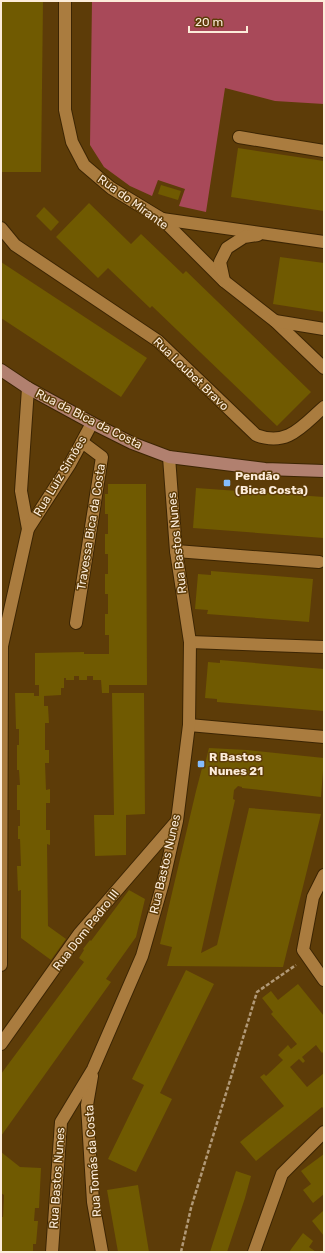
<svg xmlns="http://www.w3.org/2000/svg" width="325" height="1253" viewBox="0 0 325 1253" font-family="Rubik,sans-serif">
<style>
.forest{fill:#a84959}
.building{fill:#705a01}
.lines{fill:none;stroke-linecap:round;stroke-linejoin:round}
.street-casing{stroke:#3c2503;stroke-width:14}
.secondary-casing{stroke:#3c2503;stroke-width:14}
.path{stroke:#b19977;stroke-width:2.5;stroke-dasharray:4 2;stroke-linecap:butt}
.street{stroke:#aa7c3f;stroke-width:12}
.secondary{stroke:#b1806f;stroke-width:12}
.poi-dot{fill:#84bcfb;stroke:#5d3c08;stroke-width:1.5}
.labels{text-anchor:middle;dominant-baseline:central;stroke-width:3;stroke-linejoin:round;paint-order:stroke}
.street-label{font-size:12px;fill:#fcecda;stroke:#5d3c08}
.poi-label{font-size:12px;font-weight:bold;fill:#fcecda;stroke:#5d3c08;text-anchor:start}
</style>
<rect width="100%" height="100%" fill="#5d3c08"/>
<path class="forest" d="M92 1H324V104L275 101 225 88 206 212 179 206 185 189 158 180 152 196 130 186 104 167 90 145Z"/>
<g class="building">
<path d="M1 1H43L41 172H1Z"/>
<path d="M238 148 324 161V211L231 197Z"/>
<path d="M161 185 181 191 178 200 158 194Z"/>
<path d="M89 203 131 244 141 234 183 274 186 271 311 392 277 426 152 306 150 308 108 268 98 278 56 237Z"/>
<path d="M44 207 59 222 51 231 36 216Z"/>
<path d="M280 257 324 263V312L273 304Z"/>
<path d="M1 262 147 358 121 397 1 318Z"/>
<path d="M108 484H146L147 685H109V693H102L101 680H93V676H87V680H79V676H74V680H66V678H64V688H61V695L44 696V706H48L49 723H45V750H49V763H45L46 790 50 789V803H46V830H50V845L47 844 48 926 66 939 51 960 21 938V890L18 891 17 866H21L20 839H18V826H20V810H17V785H20L19 770H17V745H19V729H16L15 693H34V696H39V685H35V653L84 652V654H109V635H105V614H108V594H105V574H108V554H105V534H108V514H105V494H108Z"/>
<path d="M196 488 324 497V538L193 528Z"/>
<path d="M211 571 313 579 309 622 207 614 208 610 195 609 198 574 211 575Z"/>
<path d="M220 660 324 669V711L217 702V699L205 698 208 662 220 663Z"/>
<path d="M112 693H144L145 814 126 815V855L95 856 94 815H114Z"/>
<path d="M209 748 247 750 324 758 321 797 242 788V787L238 786 234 790 233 799 235 800 201 953 217 945 249 808 321 814 283 967 167 966 172 947 160 944 196 791 202 768H204Z"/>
<path d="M129 890 145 899 136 937 106 979 111 982 1 1136V1074L84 962 79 958 84 950 83 949 90 940 91 941Z"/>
<path d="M186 970 214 984 160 1093 172 1099 136 1172 108 1159 144 1085 132 1079Z"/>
<path d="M298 984 324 1016V1051L322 1053 316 1045 302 1057 305 1061 303 1063 299 1059 290 1067 307 1087 324 1073V1109L322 1107 256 1161 240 1142 284 1106 260 1077 264 1074 266 1076 283 1060 278 1055 288 1045 291 1049 297 1044 271 1014 273 1012 262 998 271 991 278 1000Z"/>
<path d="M1 1152 20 1167 41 1168 39 1208H35L34 1221H38L36 1244H33V1252H1V1217H3L4 1195 1 1193Z"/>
<path d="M324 1154V1194L313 1203 303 1190 311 1184 301 1171Z"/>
<path d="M236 1171 251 1176 245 1198 227 1252H210Z"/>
<path d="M138 1185 149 1252H118L107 1190Z"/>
<path d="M324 1210V1236L312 1221Z"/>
<path d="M303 1233 313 1241 309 1247 316 1252H289Z"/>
</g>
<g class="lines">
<defs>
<g id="street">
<path d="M65 1V110L72 142 84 165 111 188 162 219 224 281 275 321 324 368"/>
<path d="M239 137 324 151"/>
<path d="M162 219 324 242"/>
<path d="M1 228 15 245 158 341 256 435C288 447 302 426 324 407"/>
<path d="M224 281 220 262 227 248 244 237 258 235"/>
<path d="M275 321 324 329"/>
<path d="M28 529 21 491 28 388"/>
<path d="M176 551 319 562"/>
<path d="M76 623 102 457 82 442"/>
<path d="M190 642 324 647"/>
<path d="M189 725 324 737"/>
<path d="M324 875 313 897 303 950 324 980"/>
<path d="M1 965 2 646 28 529 70 464 92 423"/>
<path d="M1 1044 79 934 176 822"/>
<path d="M92 1076 87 1105 93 1202 102 1252"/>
<path d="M52 1252 61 1122 93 1069 142 956 163 883 177 821 189 725 190 642 176 551 169 457"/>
<path d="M254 1252 282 1174 324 1132"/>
</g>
<path id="secondary" d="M1 370 28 388 92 423 132 443 169 457 265 469 324 471"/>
</defs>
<use href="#street" class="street-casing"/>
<use href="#secondary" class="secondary-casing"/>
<path class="path" d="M181 1252 191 1208 257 992 296 965"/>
<use href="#street" class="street"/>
<use href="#secondary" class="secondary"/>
</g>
<g class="poi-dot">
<rect x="223" y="479" width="8" height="8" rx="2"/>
<rect x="197" y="760" width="8" height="8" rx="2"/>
</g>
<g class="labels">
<g class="street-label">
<text transform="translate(133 202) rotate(36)">Rua do Mirante</text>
<text transform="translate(191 374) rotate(44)">Rua Loubet Bravo</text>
<text transform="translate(89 419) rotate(27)">Rua da Bica da Costa</text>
<text transform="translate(60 476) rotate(-59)">Rua Luiz Simões</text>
<text transform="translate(91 527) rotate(-81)">Travessa Bica da Costa</text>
<text transform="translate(177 543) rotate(-96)">Rua Bastos Nunes</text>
<text transform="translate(165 864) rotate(-77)">Rua Bastos Nunes</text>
<text transform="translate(86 930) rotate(-52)">Rua Dom Pedro III</text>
<text transform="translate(93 1161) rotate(-94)">Rua Tomás da Costa</text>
<text transform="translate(57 1178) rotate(-86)">Rua Bastos Nunes</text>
</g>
<g class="poi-label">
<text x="235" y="476">Pendão<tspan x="235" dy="14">(Bica Costa)</tspan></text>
<text x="209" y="757">R Bastos<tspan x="209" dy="14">Nunes 21</tspan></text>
</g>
</g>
<rect width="325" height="1253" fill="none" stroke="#fcecda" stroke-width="4"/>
<path d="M189 26v6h58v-6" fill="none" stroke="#fcecda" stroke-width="2"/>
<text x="195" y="26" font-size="12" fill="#fcecda" stroke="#5d3c08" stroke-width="3" paint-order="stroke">20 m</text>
</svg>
